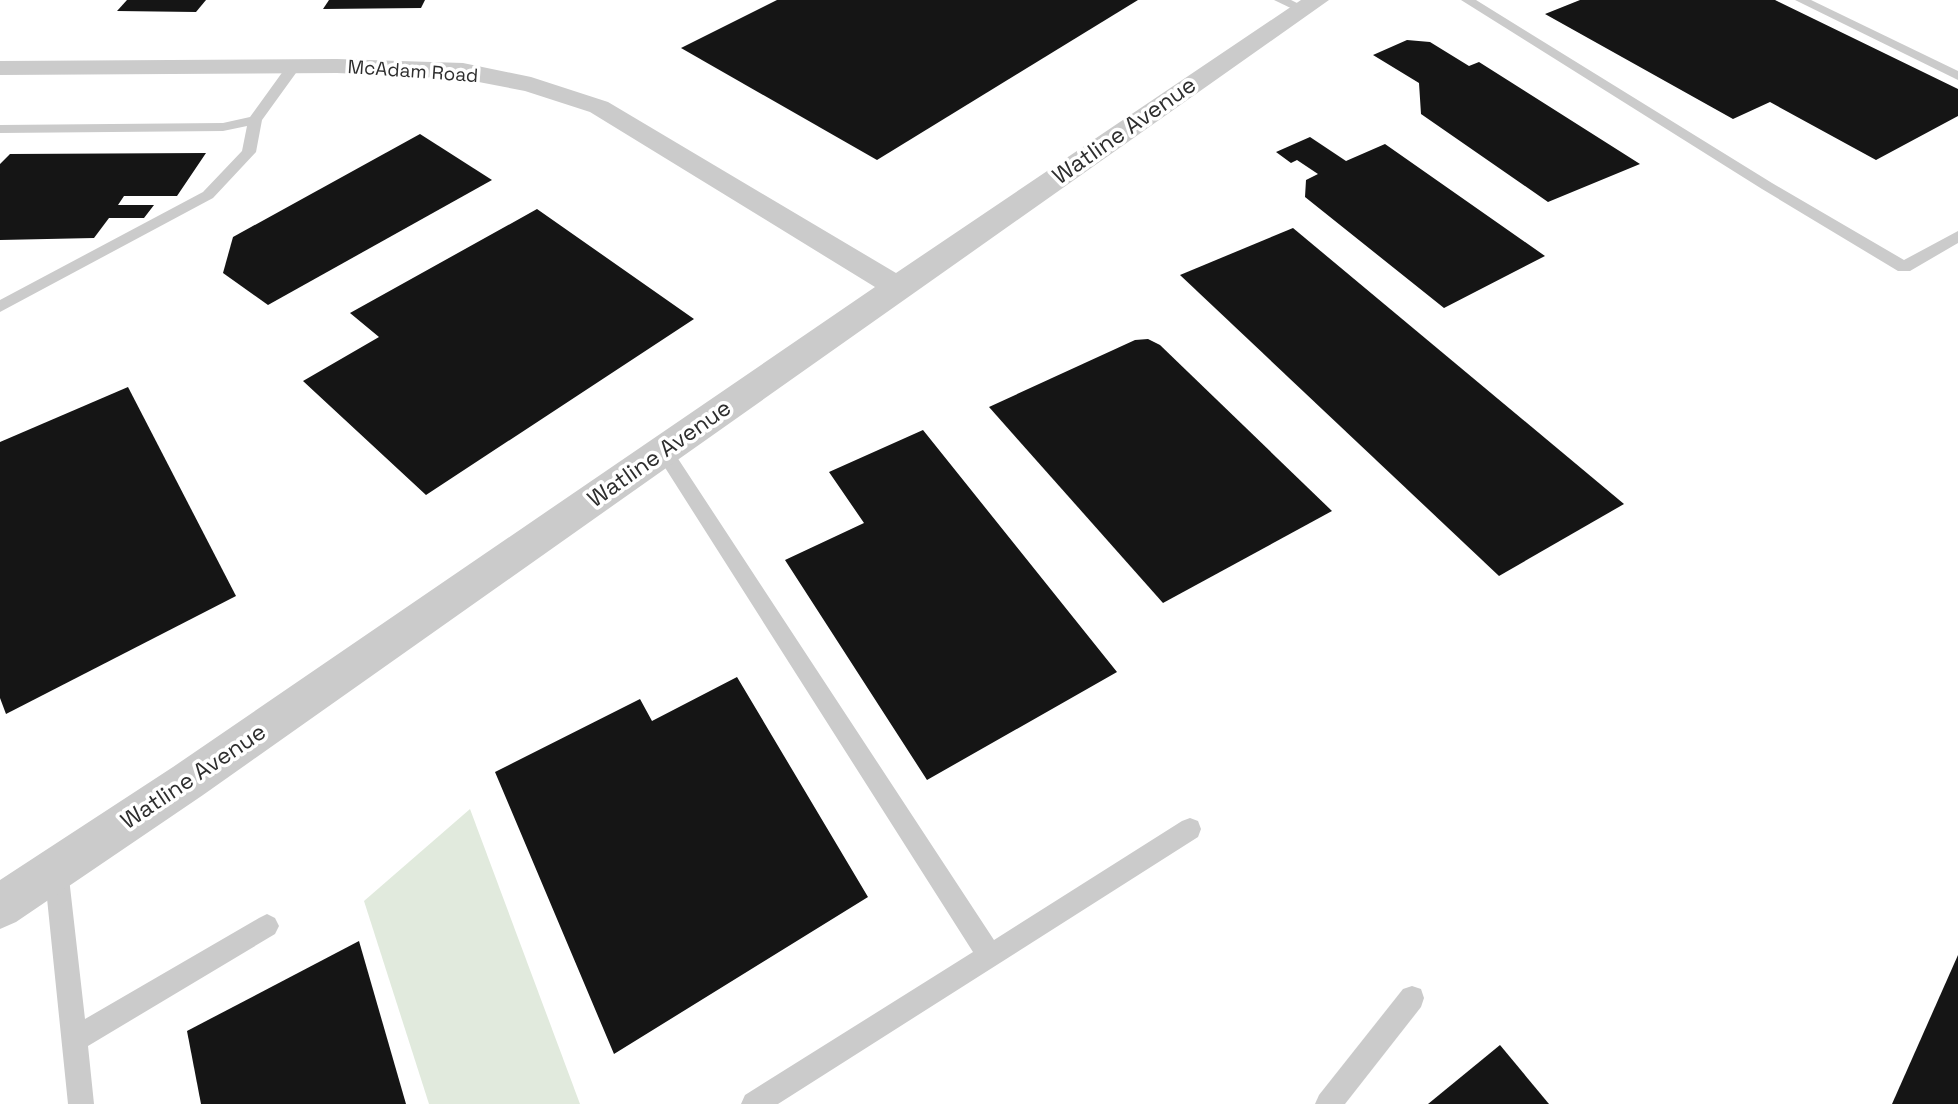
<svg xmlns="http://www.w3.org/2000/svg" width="1958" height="1104" viewBox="0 0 1958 1104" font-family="'Space Grotesk',sans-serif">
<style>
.green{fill:#e1eadd}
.building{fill:#151515}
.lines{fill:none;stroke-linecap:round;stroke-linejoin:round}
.lane{fill:#cbcbcb;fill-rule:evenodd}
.street{fill:#cbcbcb;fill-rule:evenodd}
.labels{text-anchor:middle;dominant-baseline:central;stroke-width:7;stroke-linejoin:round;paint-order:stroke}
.far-street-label{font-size:19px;fill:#2e2e2e;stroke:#fff}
.street-label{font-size:23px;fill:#2e2e2e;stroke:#fff}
</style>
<rect width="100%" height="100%" fill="#fff"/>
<path class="green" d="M470 809 580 1104H429L364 901Z"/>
<g class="building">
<path d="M127 0H206L196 12 117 11Z"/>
<path d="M329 0H425L421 8 323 9Z"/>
<path d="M777 0H1138L877 160 681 48Z"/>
<path d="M1580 0H1775L1958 89V116L1876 160 1770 102 1733 119 1545 14Z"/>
<path d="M1407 40 1430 42 1469 66 1479 62 1640 164 1548 202 1421 114 1419 83 1373 55Z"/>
<path d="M420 134 492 180 268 305 223 273 233 237Z"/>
<path d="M1310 137 1346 161 1385 144 1545 256 1444 308 1305 197 1306 180 1318 174 1297 160 1291 163 1276 152Z"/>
<path d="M206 153 177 196H124L118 205H154L144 218H109L94 238 0 240V164L10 154Z"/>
<path d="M537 209 694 319 426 495 303 381 379 337 350 313Z"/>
<path d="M1293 228 1624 504 1499 576 1180 275Z"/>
<path d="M1148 339 1160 345 1332 511 1163 603 989 407 1135 340Z"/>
<path d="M128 387 236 596 6 714 0 698V442Z"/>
<path d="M923 430 1117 672 927 780 785 560 864 523 829 472Z"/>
<path d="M737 677 868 897 614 1054 495 772 640 699 652 721Z"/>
<path d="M359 941 406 1104H201L187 1031Z"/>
<path d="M1958 955V1104H1892Z"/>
<path d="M1500 1045 1549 1104H1428Z"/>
</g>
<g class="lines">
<g class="lane">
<path d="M1274 0H1291L1309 9 1299 12Z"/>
<path d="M1461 0H1476L1772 183 1904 260 1958 231V243L1910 271H1898L1762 189Z"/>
<path d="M1795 0H1811L1958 71V80Z"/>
<path d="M294 62 301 66 262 120 256 152 213 198 0 312V300L203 192 242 151 247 126 223 131 0 133V125L223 123 250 117 289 63Z"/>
<path d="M663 443 669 445 994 940 1182 821 1190 818 1198 821 1201 829 1198 837 778 1104H741L745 1095 973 952 657 455 654 450 657 445Z"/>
<path d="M56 858 64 861 68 869 85 1019 259 918 267 914 275 918 279 926 275 934 88 1046 94 1104H68L44 869 48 861Z"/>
<path d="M1412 986 1421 989 1424 998 1421 1007 1345 1104H1315L1319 1095 1403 989Z"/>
</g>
<path class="street" d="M1301 0H1329L203 795 16 922 0 929V880L173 767 875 287 590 112 525 91 463 79 337 73 0 75V61L337 59 463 63 531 77 608 102 896 273Z"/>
</g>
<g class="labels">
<g class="far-street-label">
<text transform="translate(413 71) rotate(4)">McAdam Road</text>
</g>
<g class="street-label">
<text transform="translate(1124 130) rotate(-35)">Watline Avenue</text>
<text transform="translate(659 453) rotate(-35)">Watline Avenue</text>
<text transform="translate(193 776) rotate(-34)">Watline Avenue</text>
</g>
</g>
</svg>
